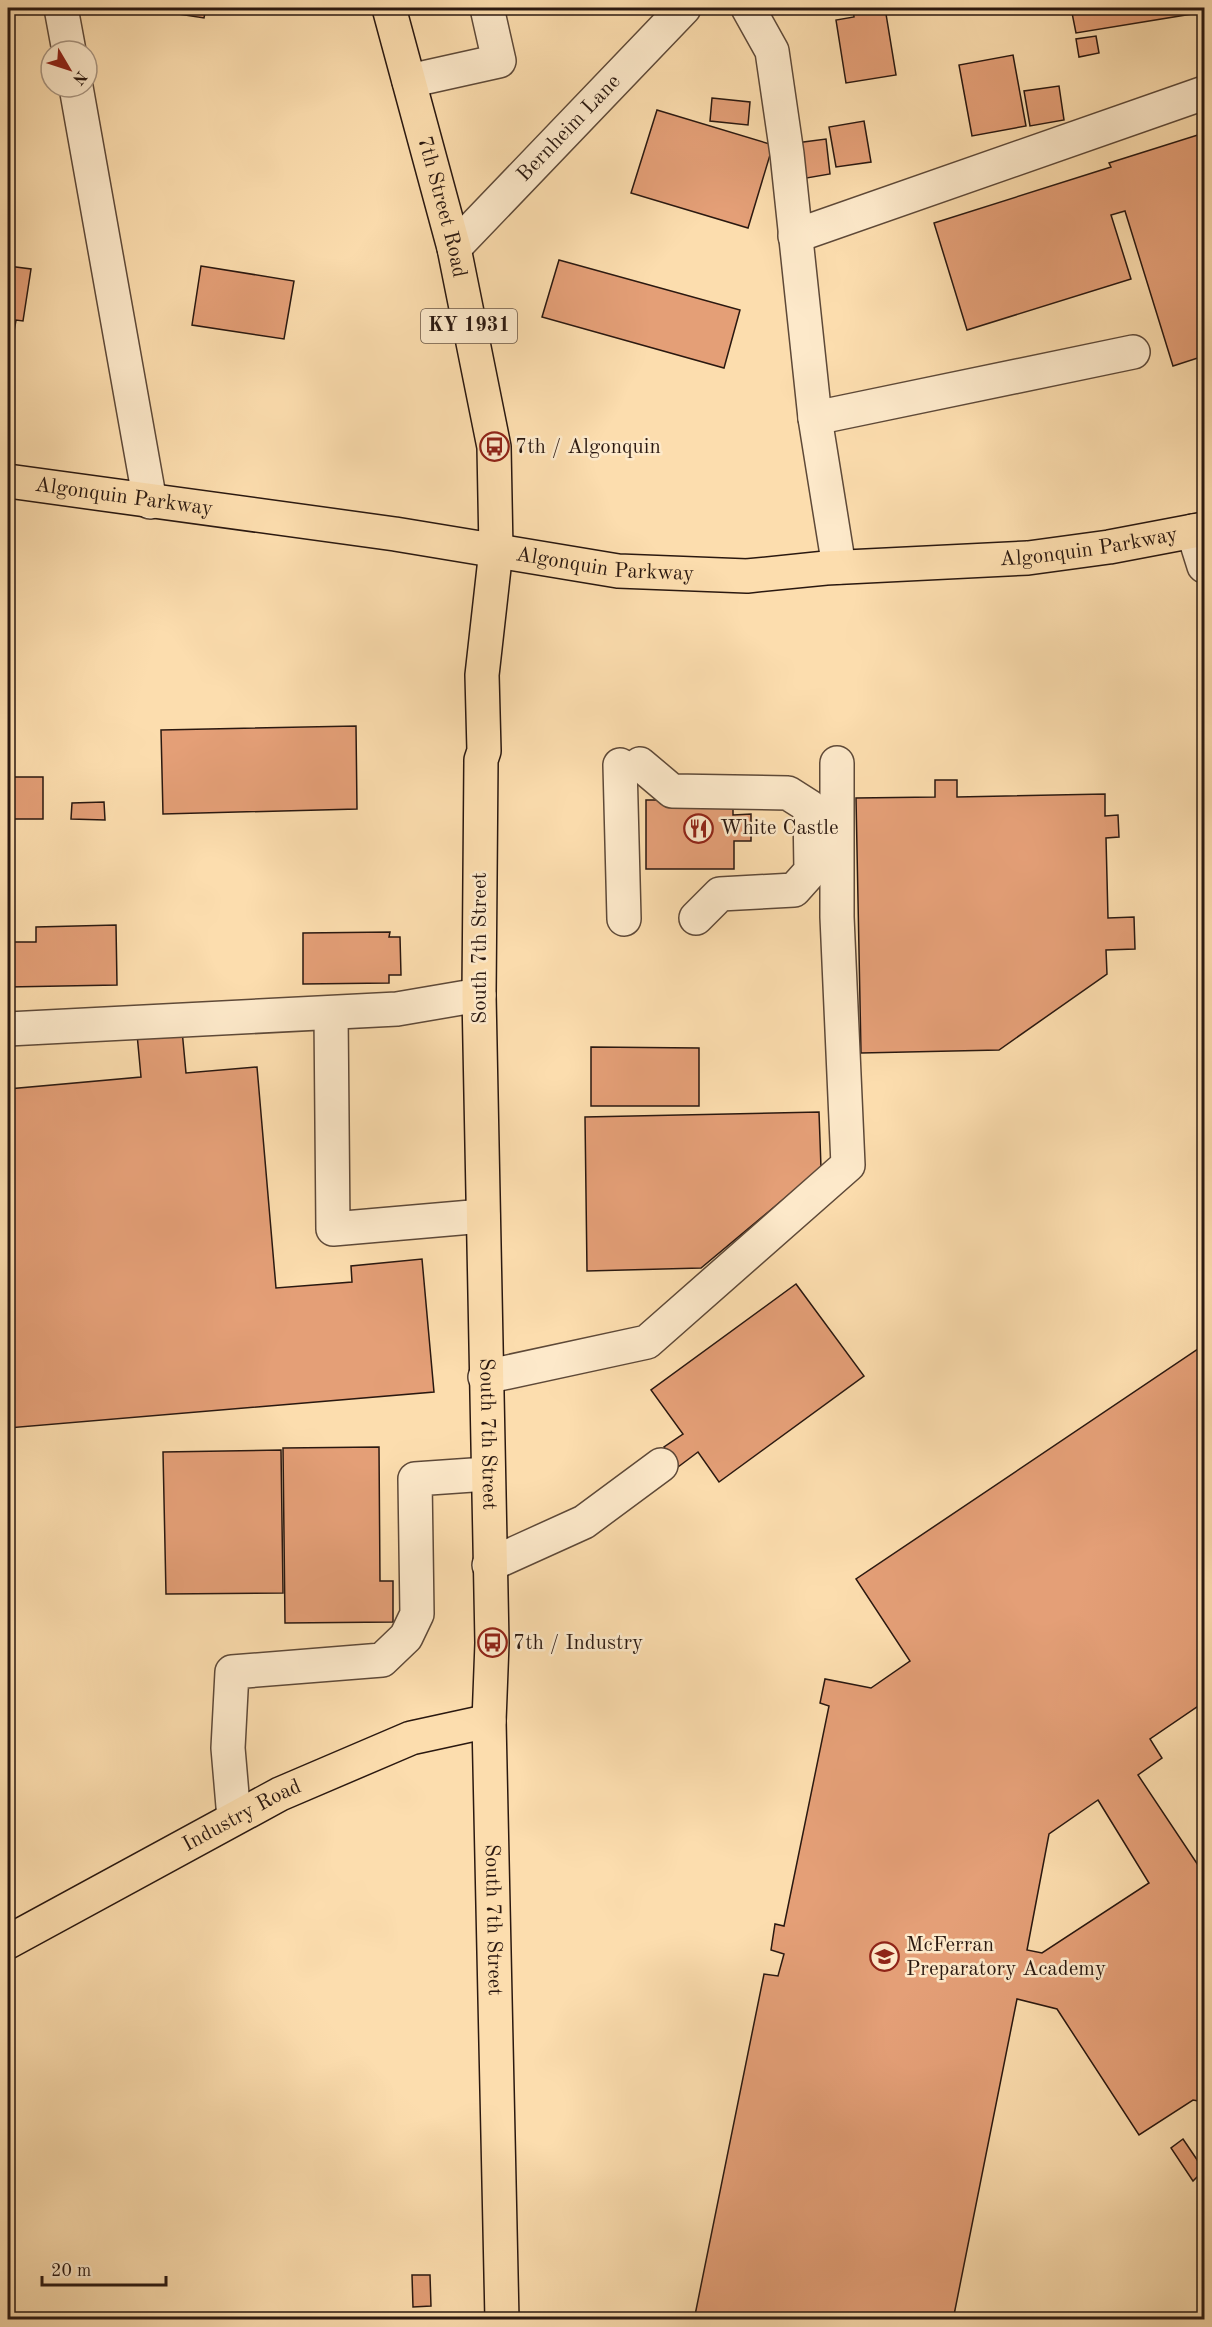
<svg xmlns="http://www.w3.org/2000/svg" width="1212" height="2327" viewBox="0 0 1212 2327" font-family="'Old Standard TT',serif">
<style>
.building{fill:#e49f77;stroke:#2a1810;stroke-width:1.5;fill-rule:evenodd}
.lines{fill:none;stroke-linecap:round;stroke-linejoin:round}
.minor-casing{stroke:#5e4938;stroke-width:36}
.major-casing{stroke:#2a1810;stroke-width:36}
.minor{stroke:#fde9ca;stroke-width:33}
.major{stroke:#fcddae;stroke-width:33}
.labels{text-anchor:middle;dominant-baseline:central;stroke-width:5;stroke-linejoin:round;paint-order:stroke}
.shield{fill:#fde9ca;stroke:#695748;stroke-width:1.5}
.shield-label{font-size:20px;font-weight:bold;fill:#2a1810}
.street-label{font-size:21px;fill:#2a1810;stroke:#fde9ca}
.poi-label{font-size:21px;fill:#2a1810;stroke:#fde9ca;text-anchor:start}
</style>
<rect width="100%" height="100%" fill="#fcddae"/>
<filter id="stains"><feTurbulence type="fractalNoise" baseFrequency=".00333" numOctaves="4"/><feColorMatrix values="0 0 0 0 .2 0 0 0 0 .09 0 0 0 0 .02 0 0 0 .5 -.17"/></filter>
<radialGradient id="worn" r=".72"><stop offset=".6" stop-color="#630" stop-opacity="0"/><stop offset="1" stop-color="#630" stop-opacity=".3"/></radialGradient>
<g class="building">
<path d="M139 8H206L204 18Z"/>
<path d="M853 8H885L896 75 846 83 836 20 854 17Z"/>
<path d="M1071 8H1204V12L1076 33Z"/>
<path d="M1096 36 1099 53 1079 57 1076 39Z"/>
<path d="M1013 55 1026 126 972 136 959 65Z"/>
<path d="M1059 86 1064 120 1030 126 1024 91Z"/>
<path d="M712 98 750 102 748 125 710 121Z"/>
<path d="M657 110 773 145 748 228 631 193Z"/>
<path d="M864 121 871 162 836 167 829 127Z"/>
<path d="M1204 133V356L1173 366 1125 211 1111 215 1131 279 967 330 934 223 1111 167 1109 163Z"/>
<path d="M826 139 830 174 801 179 796 143Z"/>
<path d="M559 260 740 310 724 368 542 317Z"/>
<path d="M8 266 31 269 23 321 16 320 13 337 8 336Z"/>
<path d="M201 266 294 281 284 339 192 325Z"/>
<path d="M356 726 357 809 163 814 161 730Z"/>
<rect x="8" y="777" width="35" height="42"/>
<path d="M935 780H957V797L1105 794V816L1118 815 1119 837 1106 838 1108 918 1134 917 1135 949 1106 950 1107 974 999 1050 861 1053 856 798 935 797Z"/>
<path d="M646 800H733V815L751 814V841H734V869H646Z"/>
<path d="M104 802 105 820 71 819 72 803Z"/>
<path d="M116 925 117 985 8 987V942H36V927Z"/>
<path d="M390 932 389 937H400L401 975H389V983L303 984V933Z"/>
<path d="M182 1030 186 1073 257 1067 276 1288 352 1282 351 1266 422 1259 434 1392 8 1428V1089L141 1077 137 1034Z"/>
<path d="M591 1047 699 1048V1106H591Z"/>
<path d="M819 1112 821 1168 701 1268 587 1271 585 1117Z"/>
<path d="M796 1284 864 1376 719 1482 698 1452 678 1467 664 1447 683 1434 651 1390Z"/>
<path d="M1204 1345V1702L1150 1739 1162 1758 1138 1775 1204 1874V2102L1193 2100 1139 2135 1057 2009 1017 1999 953 2320H694L764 1974 778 1976 784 1954 771 1950 775 1924 784 1926 829 1706 820 1703 825 1679 871 1688 910 1661 856 1579ZM1098 1800 1149 1883 1042 1953 1027 1950 1049 1834Z"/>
<path d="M379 1447 380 1581H393V1622L285 1623 283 1448Z"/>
<path d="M281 1450 283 1593 166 1594 163 1452Z"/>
<path d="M1183 2139 1204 2170 1193 2181 1171 2148Z"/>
<path d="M412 2275H430L431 2306 413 2307Z"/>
</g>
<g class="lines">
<defs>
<g id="minor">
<path d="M61 8 69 51"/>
<path d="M748 8 772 51 787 154 815 418 839 567"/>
<path d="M409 81 499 61 487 8"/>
<path d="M76 87 150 502"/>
<path d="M795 236 1204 93"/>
<path id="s1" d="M454 248 684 8"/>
<path d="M815 418 1133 352"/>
<path d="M1193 531 1204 566"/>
<path d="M640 764 672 791 788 793 810 807 811 871 794 890 720 894 696 918"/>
<path d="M620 765 624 919"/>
<path d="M331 1013 333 1229 483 1216"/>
<path d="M8 1029 397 1009 479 995"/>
<path d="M485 1377 647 1342 848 1165 837 917V763"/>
<path d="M489 1565 584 1522 661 1465"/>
<path d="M234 1818 228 1748 232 1672 382 1660 406 1637 417 1614 415 1479 487 1474"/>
</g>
<g id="major">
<path id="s2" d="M389 8 454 248 494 447 496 550 482 675 484 751 481 760 479 995 492 1643 489 1721 502 2320"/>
<path id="s3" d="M8 481 395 534 618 571 747 576 826 568 1028 558 1109 547 1204 529"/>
<path id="s4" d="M8 1942 280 1794 411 1738 489 1721"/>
</g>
</defs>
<use href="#minor" class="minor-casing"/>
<use href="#major" class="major-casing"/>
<use href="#minor" class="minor"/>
<use href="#major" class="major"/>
</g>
<defs>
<symbol id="bus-ring" viewBox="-11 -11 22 22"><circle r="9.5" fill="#fde9ca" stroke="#8f2418" stroke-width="1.5"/><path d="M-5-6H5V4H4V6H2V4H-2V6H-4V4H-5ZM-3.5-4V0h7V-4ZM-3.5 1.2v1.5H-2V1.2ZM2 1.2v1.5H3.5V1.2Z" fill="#8f2418"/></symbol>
<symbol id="restaurant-ring" viewBox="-11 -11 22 22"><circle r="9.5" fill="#fde9ca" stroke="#8f2418" stroke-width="1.5"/><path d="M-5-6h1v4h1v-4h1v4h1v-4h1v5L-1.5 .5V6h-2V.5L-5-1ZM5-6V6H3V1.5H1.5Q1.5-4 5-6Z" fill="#8f2418"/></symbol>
<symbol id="school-ring" viewBox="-11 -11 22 22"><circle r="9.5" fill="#fde9ca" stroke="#8f2418" stroke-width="1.5"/><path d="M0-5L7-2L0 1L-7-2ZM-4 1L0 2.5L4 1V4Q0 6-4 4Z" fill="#8f2418"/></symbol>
</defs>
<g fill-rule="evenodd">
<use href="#bus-ring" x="478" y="430" width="33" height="33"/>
<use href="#restaurant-ring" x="682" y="812" width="33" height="33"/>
<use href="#bus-ring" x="476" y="1626" width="33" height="33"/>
<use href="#school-ring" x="868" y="1940" width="33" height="33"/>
</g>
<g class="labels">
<rect class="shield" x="421" y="309" width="96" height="34" rx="4.5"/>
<g class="shield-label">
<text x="469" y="326">KY 1931</text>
</g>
<g class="street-label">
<text stroke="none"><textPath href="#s1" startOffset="166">Bernheim Lane</textPath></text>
<text stroke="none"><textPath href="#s2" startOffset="206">7th Street Road</textPath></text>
<text stroke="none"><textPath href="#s3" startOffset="117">Algonquin Parkway</textPath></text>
<text stroke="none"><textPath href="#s3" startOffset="1089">Algonquin Parkway</textPath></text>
<text stroke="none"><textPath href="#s3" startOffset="603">Algonquin Parkway</textPath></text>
<text transform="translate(480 948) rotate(-90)">South 7th Street</text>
<text stroke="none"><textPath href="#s2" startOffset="1440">South 7th Street</textPath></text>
<text stroke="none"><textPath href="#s4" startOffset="266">Industry Road</textPath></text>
<text stroke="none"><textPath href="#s2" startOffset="1926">South 7th Street</textPath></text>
</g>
<g class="poi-label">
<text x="515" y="447">7th / Algonquin</text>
<text x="720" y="828">White Castle</text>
<text x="513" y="1643">7th / Industry</text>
<text x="906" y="1945">McFerran<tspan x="906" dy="24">Preparatory Academy</tspan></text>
</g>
</g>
<rect width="1212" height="2327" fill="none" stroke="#fcddae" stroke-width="30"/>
<rect x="9" y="9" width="1194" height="2309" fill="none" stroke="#2a1810" stroke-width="3"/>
<rect x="15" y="15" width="1182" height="2297" fill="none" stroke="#2a1810" stroke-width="1.5"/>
<g transform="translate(69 69) rotate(129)"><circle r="28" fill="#fde9ca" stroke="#a99580" stroke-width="1.5"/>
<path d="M0-4.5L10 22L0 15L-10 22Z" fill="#8f2418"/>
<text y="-9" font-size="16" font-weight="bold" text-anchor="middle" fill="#2a1810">N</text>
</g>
<path d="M42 2276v9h124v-9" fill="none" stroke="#2a1810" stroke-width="3"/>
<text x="51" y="2276" font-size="18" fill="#2a1810" stroke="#fde9ca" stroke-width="4.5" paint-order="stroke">20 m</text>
<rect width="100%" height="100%" filter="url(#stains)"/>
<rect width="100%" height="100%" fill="url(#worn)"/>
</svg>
